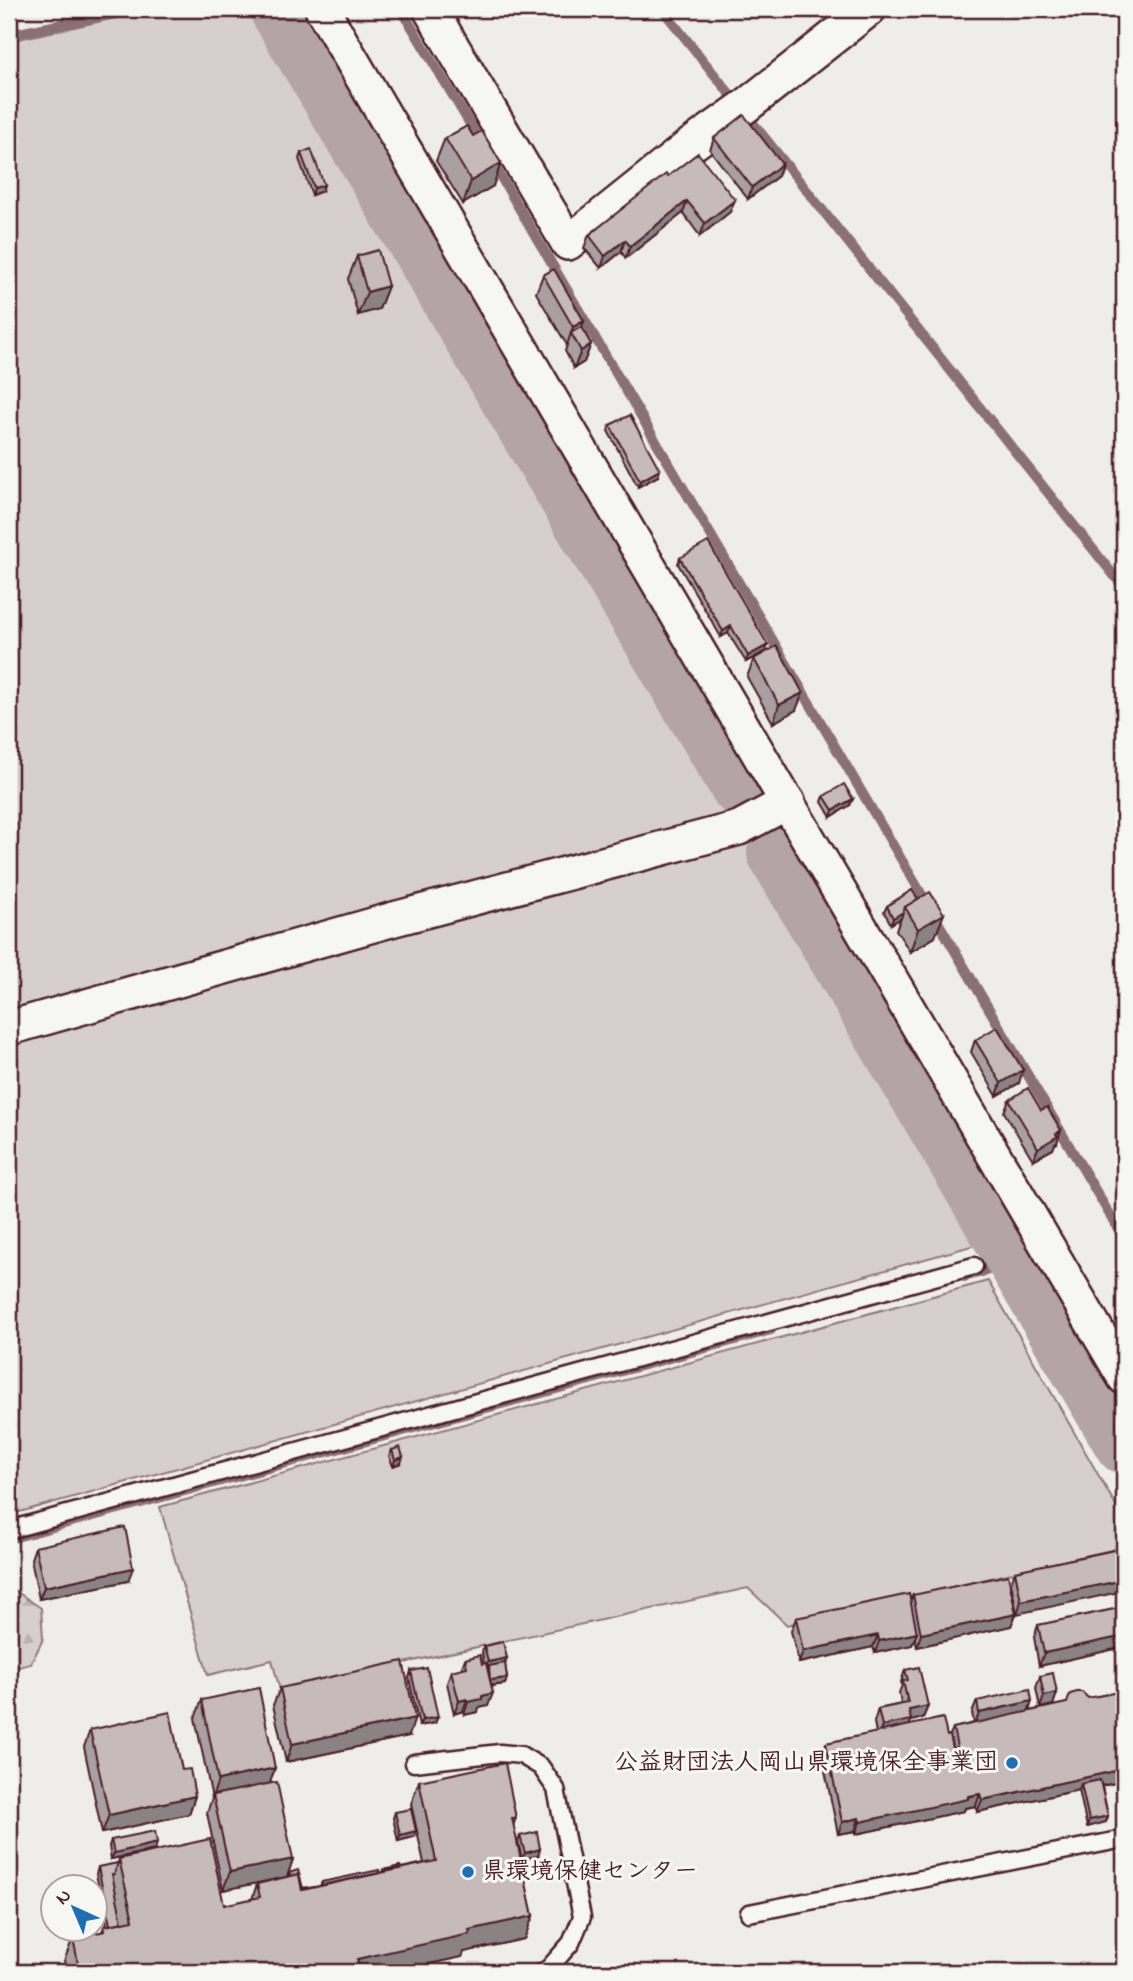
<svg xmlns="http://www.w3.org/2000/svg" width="1133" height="1981" viewBox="0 0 1133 1981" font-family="'Indie Flower','Klee One',sans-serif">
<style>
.grass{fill:#d7cfce;stroke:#90777c;stroke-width:2}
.forest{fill:url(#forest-firs);stroke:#90777c;stroke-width:2}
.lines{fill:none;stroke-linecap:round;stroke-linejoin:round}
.stream{stroke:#8a6f74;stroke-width:10}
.river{stroke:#b4a4a5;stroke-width:58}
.lane-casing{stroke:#4a1f2b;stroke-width:21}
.street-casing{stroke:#4a1f2b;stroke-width:38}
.lane{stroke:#f6f6f2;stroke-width:16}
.street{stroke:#f6f6f2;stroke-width:33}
.wall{fill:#aaa0a1;stroke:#4a1f2b;stroke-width:2}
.shaded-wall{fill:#8b8283;stroke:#4a1f2b;stroke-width:2}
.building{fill:#c6babb;stroke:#4a1f2b;stroke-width:2}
.poi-dot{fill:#1f6fb2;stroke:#f6f6f2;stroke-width:2.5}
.labels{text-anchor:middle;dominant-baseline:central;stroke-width:6;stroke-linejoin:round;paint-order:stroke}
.poi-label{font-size:24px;font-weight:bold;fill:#4a1f2b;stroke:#f6f6f2;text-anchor:end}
</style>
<defs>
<pattern id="forest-firs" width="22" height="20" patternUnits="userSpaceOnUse" patternTransform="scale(1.75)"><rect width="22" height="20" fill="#d7cfce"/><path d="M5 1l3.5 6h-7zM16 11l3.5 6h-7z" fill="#bab1b1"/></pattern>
</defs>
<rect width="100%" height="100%" fill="#efedea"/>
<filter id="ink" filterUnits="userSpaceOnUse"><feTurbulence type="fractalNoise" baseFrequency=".0143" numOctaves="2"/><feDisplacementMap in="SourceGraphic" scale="14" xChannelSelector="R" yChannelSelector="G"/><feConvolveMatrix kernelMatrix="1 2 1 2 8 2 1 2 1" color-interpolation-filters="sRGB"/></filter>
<g filter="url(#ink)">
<g class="grass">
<path d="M158 9H264L735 816 9 1016V41Z"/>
<path d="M752 840 986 1242 9 1515V1042Z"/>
<path d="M988 1281 1124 1520V1547L787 1625 748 1588 280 1690 272 1660 208 1675 160 1507Z"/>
</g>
<path class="forest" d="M14 1590 41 1608 43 1639 31 1664 9 1669V1592Z"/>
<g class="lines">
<g class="stream">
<path d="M401 9 483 146"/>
<path d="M662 9 1124 588"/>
<path d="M9 35 136 9"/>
<path d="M492 162 1124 1239"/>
<path d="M964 1277 1017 1262"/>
<path d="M9 1539 771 1330"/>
</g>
<g class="river">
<path d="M278 9 740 788"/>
<path d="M776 853 1124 1445"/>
</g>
<defs>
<g id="lane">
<path d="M9 1530 974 1266"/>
<path d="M414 1763 500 1753 521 1755 541 1767 556 1789 582 1917 571 1943 549 1968 542 1972"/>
<path d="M749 1913 1124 1839"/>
</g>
<g id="street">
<path d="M322 9 1124 1377"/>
<path d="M430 9 568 243 688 147 747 105 869 9"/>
<path d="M9 1028 394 919 739 828 788 802"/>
</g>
</defs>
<use href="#lane" class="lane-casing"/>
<use href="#street" class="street-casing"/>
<use href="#lane" class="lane"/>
<use href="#street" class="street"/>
</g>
<g class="wall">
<path d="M445 138 493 186 463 204 436 161Z"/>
<path d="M714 138 782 164 778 176 748 199 710 150Z"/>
<path d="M301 153 322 191 312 195 299 159Z"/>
<path d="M668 176 730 212 700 236 683 213 626 258 621 252 601 268 584 248 589 235Z"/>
<path d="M357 256 388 286 379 309 358 315 348 279Z"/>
<path d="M543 275 584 321 582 327 591 344 584 362 574 368 565 351 567 345 536 293Z"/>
<path d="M610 425 658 476 638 487 608 431Z"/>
<path d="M680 558 766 651 746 662 728 633 721 637 678 564Z"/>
<path d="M754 659 796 710 773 723 747 677Z"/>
<path d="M824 796 850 805 831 817 822 802Z"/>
<path d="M912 890 935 937 910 952 896 930 901 918 891 924 884 912 887 906Z"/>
<path d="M975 1040 1019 1083 997 1096 971 1052Z"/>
<path d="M1009 1100 1057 1143 1055 1144 1053 1149 1033 1160 1004 1112Z"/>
<path d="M392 1450 401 1463 393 1466 389 1456Z"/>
<path d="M35 1547 128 1581 39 1599 31 1559Z"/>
<path d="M1124 1548 1017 1614 1011 1583 1015 1571Z"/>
<path d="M913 1595 1016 1614 1011 1626 917 1647 915 1638 912 1645 875 1653 873 1647 799 1663 791 1631 796 1618 910 1602Z"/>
<path d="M1124 1607V1647L1039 1666 1034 1637 1038 1625Z"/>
<path d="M484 1646 505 1664 507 1678 505 1684 491 1686 488 1706 479 1708 478 1712 464 1715 463 1711 454 1714 447 1683 451 1671 461 1669 465 1659 482 1664H484L482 1652Z"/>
<path d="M905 1670 928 1706 923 1718 911 1721 909 1726 947 1736 950 1735 953 1728 974 1723 972 1713 977 1701H1032L1029 1711 1124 1691V1781L1102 1786 1108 1816 1106 1822 1087 1827 1079 1790 977 1812 976 1806 965 1808 964 1811 856 1834 855 1831 838 1834 822 1756 826 1743 876 1733 874 1722 878 1709 901 1704 899 1693 902 1685 901 1682Z"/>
<path d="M411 1671 435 1723 419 1726 409 1678Z"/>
<path d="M1040 1676 1057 1693 1053 1705 1040 1708 1036 1688Z"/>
<path d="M280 1688 409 1736 286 1762 273 1705Z"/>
<path d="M202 1700 270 1783 293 1859 287 1877 223 1890 207 1813 212 1798 195 1718Z"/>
<path d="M90 1730 182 1770 195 1796 189 1814 102 1833 84 1747Z"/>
<path d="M419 1781 516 1818 513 1826 533 1916 524 1939 464 1952 462 1957 392 1972H67L64 1961 73 1938 102 1932 104 1926H107L96 1874 98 1867 118 1863 119 1859 224 1905 252 1899 257 1884 288 1877 289 1873 303 1888H308L320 1886 322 1882 379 1873 382 1872 383 1870 401 1868 424 1863 411 1804Z"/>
<path d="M395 1812 414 1837 398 1841 393 1818Z"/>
<path d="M520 1836 540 1849 538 1856 522 1859 518 1842Z"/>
<path d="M111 1840 155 1850 111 1859 109 1846Z"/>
</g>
<g class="shaded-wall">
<path d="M501 163 493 186 463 204 471 181Z"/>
<path d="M782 164 778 176 748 199 752 187Z"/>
<path d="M324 185 322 191 312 195 314 188Z"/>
<path d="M735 200 730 212 700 236 705 223Z"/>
<path d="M687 201 683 213 626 258 630 246Z"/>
<path d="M625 240 621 252 601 268 605 256Z"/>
<path d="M388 286 379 309 358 315 367 292Z"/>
<path d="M584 321 578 339 571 333 567 345 573 327Z"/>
<path d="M591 344 584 362 574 368 581 351Z"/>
<path d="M660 470 658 476 638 487 640 481Z"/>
<path d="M731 626 728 633 721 637 723 631Z"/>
<path d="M768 645 766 651 746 662 748 656Z"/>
<path d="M803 693 796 710 773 723 779 705Z"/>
<path d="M853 799 850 805 831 817 833 810Z"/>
<path d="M903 912 901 918 891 924 893 918Z"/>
<path d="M944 914 935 937 910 952 918 929Z"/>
<path d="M1023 1070 1019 1083 997 1096 1001 1083Z"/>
<path d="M1061 1130 1057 1143 1055 1144 1053 1149 1033 1160 1038 1148Z"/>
<path d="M403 1457 401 1463 393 1466 395 1460Z"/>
<path d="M133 1568 128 1581 39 1599 44 1587Z"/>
<path d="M1124 1580V1591L1017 1614 1021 1601Z"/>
<path d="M1016 1614 1011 1626 917 1647 921 1634Z"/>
<path d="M917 1633 912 1645 875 1653 879 1641Z"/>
<path d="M878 1635 873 1647 799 1663 803 1651Z"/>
<path d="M1124 1636V1647L1039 1666 1044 1653Z"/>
<path d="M507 1658 505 1665 489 1666 488 1668 485 1669 488 1662Z"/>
<path d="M507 1678 505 1684 488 1686 490 1680Z"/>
<path d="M493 1693 488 1706 479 1708 478 1712 464 1715 468 1702 482 1696Z"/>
<path d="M1057 1693 1053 1705 1040 1708 1044 1696Z"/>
<path d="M467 1699 463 1711 454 1714 459 1701Z"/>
<path d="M1032 1701 1028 1713 975 1725 979 1713Z"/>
<path d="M928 1706 923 1718 911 1721 907 1732 877 1738 882 1726 909 1710Z"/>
<path d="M438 1717 435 1723 419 1726 422 1720Z"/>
<path d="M415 1718 409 1736 286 1762 292 1744Z"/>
<path d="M275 1768 269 1786 213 1795 212 1798 218 1780Z"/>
<path d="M1124 1769V1781L1082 1790 1081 1784 1079 1790 977 1812 982 1800Z"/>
<path d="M980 1794 976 1806 965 1808 964 1811 856 1834 860 1822Z"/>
<path d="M195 1796 189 1814 102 1833 109 1815Z"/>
<path d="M1108 1816 1106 1822 1087 1827 1089 1820Z"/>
<path d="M859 1818 855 1831 838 1834 842 1822Z"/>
<path d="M416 1831 414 1837 398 1841 400 1835Z"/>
<path d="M157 1843 155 1850 111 1859 114 1853Z"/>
<path d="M540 1849 538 1856 522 1859 525 1853Z"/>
<path d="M293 1859 287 1877 223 1890 230 1872Z"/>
<path d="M533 1916 524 1939 464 1952 462 1957 392 1972H352L357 1959 469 1930Z"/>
<path d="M331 1966 328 1972H301Z"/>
</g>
<g class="building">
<path d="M744 115 782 164 752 187 714 138Z"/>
<path d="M467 126 473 136 482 131 501 163 471 181 445 138Z"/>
<path d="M311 149 324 185 314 188 301 153Z"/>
<path d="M698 153 735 200 705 223 687 201 630 246 625 240 605 256 589 235 666 174 668 176Z"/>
<path d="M378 250 388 286 367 292 357 256Z"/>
<path d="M554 269 584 321 573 327 543 275Z"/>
<path d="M581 327 591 344 581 351 571 333Z"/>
<path d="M630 415 660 470 640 481 610 425Z"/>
<path d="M708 542 768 645 748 656 731 626 723 631 680 558Z"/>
<path d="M777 646 803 693 779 705 754 659Z"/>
<path d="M844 784 853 799 833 810 824 796Z"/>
<path d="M912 890 918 899 905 907 903 912 893 918 887 906Z"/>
<path d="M930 892 944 914 918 929 905 907Z"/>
<path d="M997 1027 1023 1070 1001 1083 975 1040Z"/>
<path d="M1028 1088 1041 1110 1047 1107 1061 1130 1056 1134 1058 1136 1038 1148 1009 1100Z"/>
<path d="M400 1447 403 1457 395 1460 392 1450Z"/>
<path d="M125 1527 133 1568 44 1587 35 1547Z"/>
<path d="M1124 1548V1580L1021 1601 1015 1571Z"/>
<path d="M1008 1575 1016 1614 921 1634 913 1595Z"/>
<path d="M909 1594 917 1633 879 1641 878 1635 803 1651 796 1618Z"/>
<path d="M1124 1607V1636L1044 1653 1038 1625Z"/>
<path d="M503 1642 507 1658 488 1662 484 1646Z"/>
<path d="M480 1655 482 1664 486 1663 493 1693 482 1696V1699L468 1702 467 1699 459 1701 451 1671 467 1667 465 1659Z"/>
<path d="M403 1661 415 1718 292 1744 280 1688Z"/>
<path d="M505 1663 507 1678 490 1680 489 1666Z"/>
<path d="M919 1667 928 1706 909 1710 911 1720 882 1726 878 1709 908 1703 903 1681 908 1680 905 1670Z"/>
<path d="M427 1668 438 1717 422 1720 411 1671Z"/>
<path d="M1053 1673 1057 1693 1044 1696 1040 1676Z"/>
<path d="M259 1688 275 1768 218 1780 202 1700Z"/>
<path d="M1030 1689 1032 1701 979 1713 977 1701Z"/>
<path d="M1124 1691V1769L982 1800 980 1794 968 1796V1799L860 1822 859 1818 842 1822 826 1743 943 1718 947 1736 950 1735 953 1748 957 1747 953 1728 1067 1703 1070 1694 1077 1692H1082L1088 1698Z"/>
<path d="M170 1712 182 1770 190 1769 195 1796 109 1815 90 1730Z"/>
<path d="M505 1763 516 1818H512L533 1916 469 1930 470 1934 357 1959 360 1971 355 1972H332L331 1966 301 1972H80L73 1938 105 1931 104 1926 133 1920 119 1859 210 1839 224 1905 260 1897 257 1884 299 1874 302 1890 436 1861 419 1781Z"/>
<path d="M1100 1780 1108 1816 1089 1820 1081 1784Z"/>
<path d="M277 1782 293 1859 230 1872 213 1795Z"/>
<path d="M411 1809 416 1831 400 1835 395 1812Z"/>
<path d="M155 1831 157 1843 114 1853 111 1840Z"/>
<path d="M537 1832 540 1849 525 1853 520 1836Z"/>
<path d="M118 1863 114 1874H112L122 1922 110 1925 98 1867Z"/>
<path d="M400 1866 401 1868 383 1872V1870Z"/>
<path d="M298 1870 303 1888 307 1887 308 1888 302 1890 299 1874 290 1876 289 1873Z"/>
<path d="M379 1870V1873L322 1885V1882Z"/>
</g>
</g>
<g class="poi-dot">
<circle cx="1012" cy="1763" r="7"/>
<circle cx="468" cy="1872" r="7"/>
</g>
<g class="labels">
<g class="poi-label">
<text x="998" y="1763">公益財団法人岡山県環境保全事業団</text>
<text x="482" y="1872" text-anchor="start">県環境保健センター</text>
</g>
</g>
<rect width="1133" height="1981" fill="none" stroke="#f6f6f2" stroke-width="35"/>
<rect x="18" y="18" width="1098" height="1946" fill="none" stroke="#4a1f2b" stroke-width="2.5" filter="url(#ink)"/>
<g transform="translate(74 1908) rotate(316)"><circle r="33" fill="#f6f6f2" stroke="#b1a0a2" stroke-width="2"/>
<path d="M0-5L12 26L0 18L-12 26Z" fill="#1f6fb2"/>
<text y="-10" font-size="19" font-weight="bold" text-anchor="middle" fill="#4a1f2b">N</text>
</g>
</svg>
